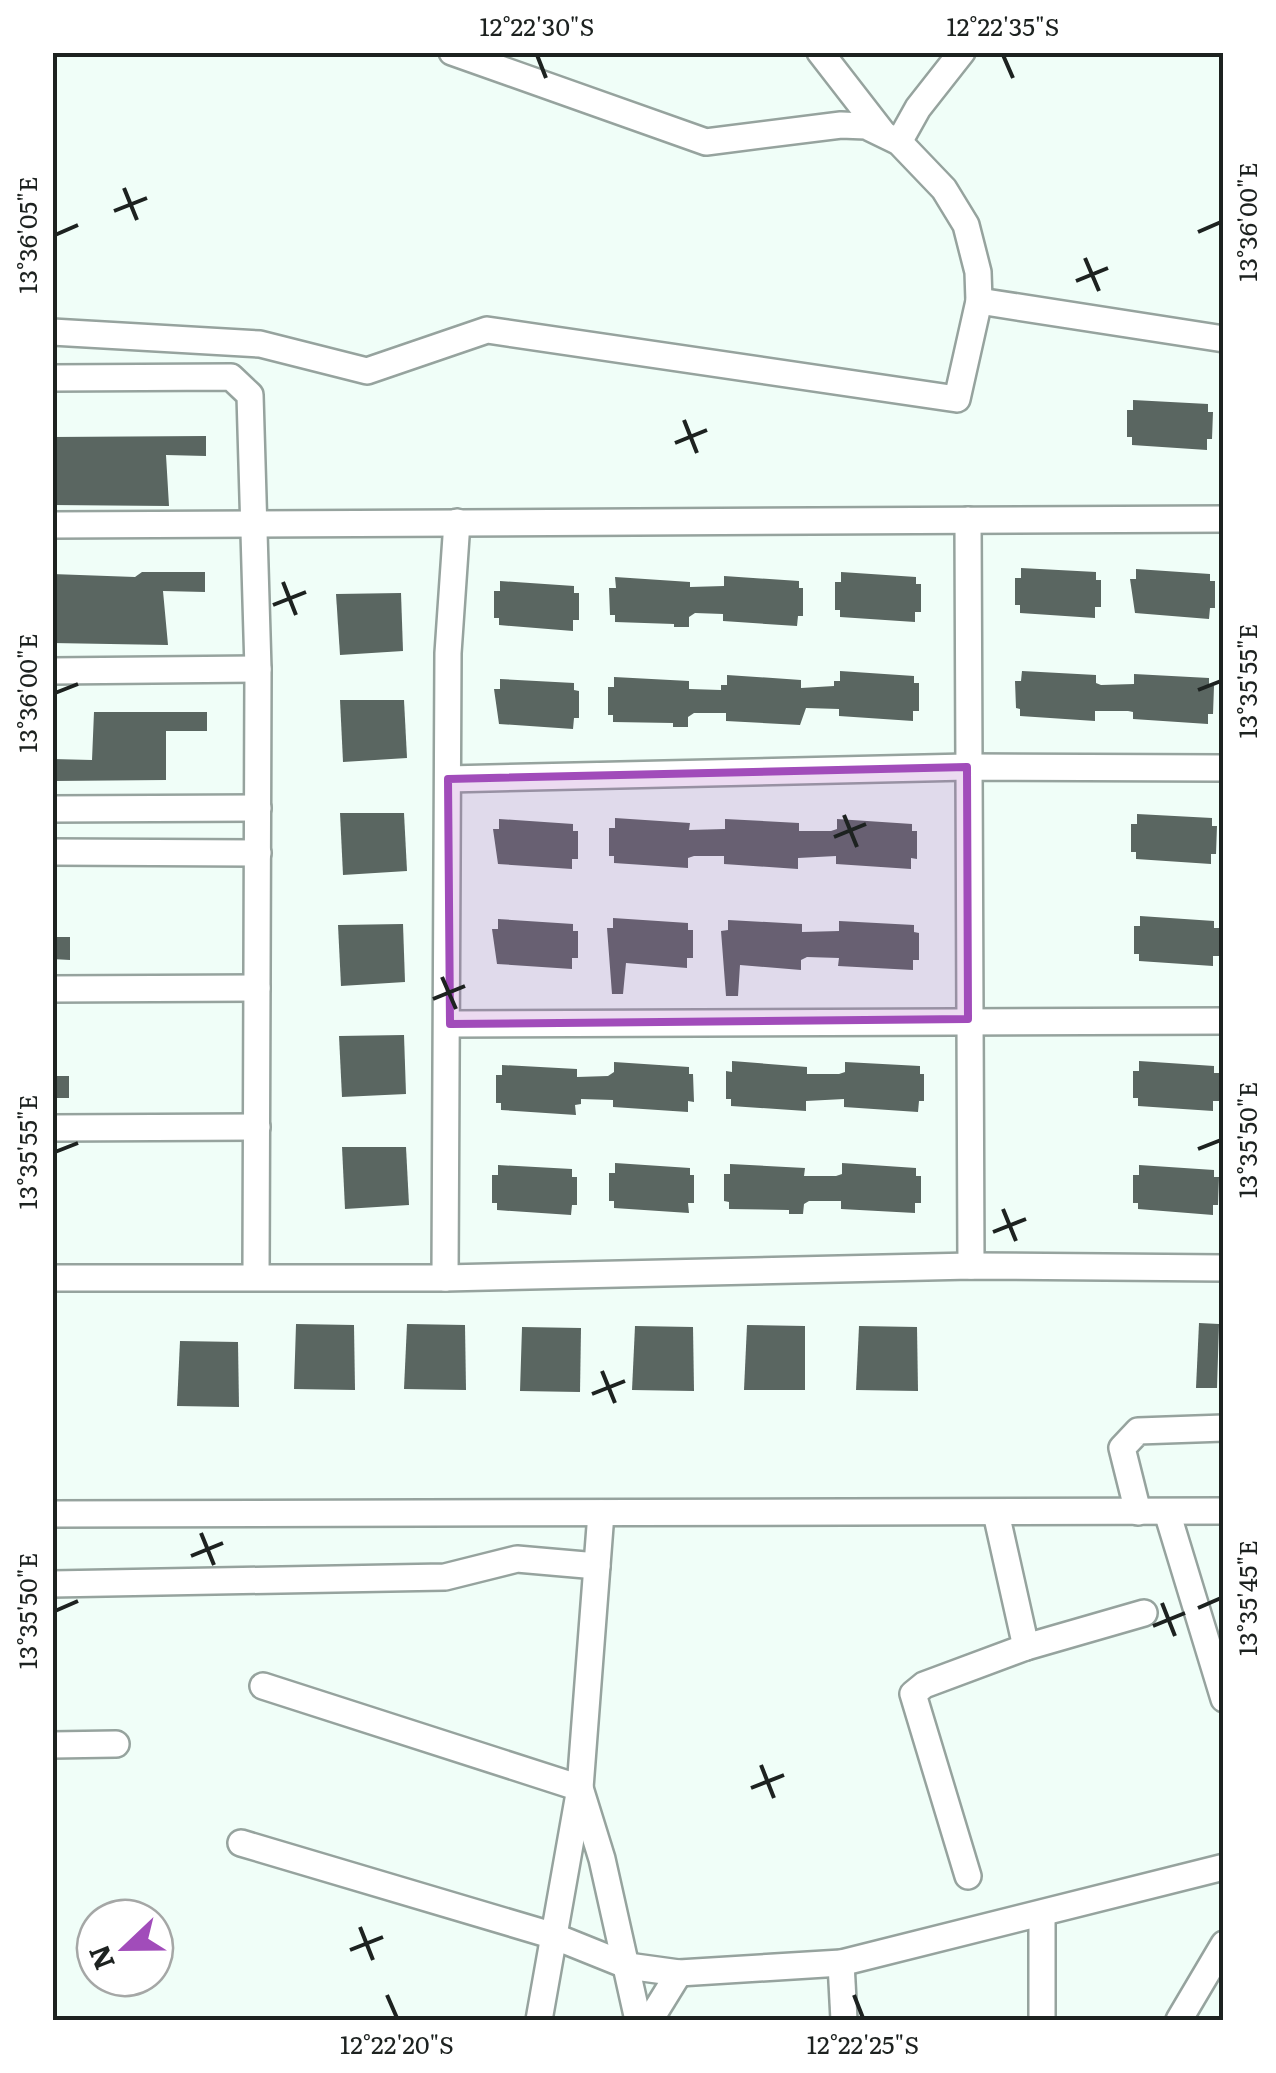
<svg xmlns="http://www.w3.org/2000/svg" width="1276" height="2073" viewBox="0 0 1276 2073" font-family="Literata,serif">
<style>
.building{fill:#5a6661}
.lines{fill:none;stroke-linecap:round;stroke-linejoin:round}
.minor-casing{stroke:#96a39e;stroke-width:30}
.minor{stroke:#fff;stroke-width:25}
.marked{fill:#a14cba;fill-opacity:0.2;stroke:#a14cba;stroke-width:8;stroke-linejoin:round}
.ticks{fill:none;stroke:#1d2220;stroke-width:4}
.neatline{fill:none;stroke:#1d2220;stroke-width:4}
.ticks-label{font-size:25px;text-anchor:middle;fill:#1d2220}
</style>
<rect width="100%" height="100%" fill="#f0fef8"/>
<g class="building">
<path d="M1133 400 1208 404V412H1213L1212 439H1207V450L1132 445V437H1127V410H1133Z"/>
<path d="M206 436V456L166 455 169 506 52 505V437Z"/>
<path d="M1021 568 1096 572V580H1101V607H1095V618L1020 613V605H1015V578H1021Z"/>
<path d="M1136 569 1210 574V581H1215V608H1210L1209 619 1135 613 1130 579H1136Z"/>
<path d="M142 572H205V592L163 591 168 645 52 643V574L135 577Z"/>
<path d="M841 572 916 577V584H921V612H915V622L840 617V610H835V582H841Z"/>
<path d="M724 576 799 581V588H803V616H798L797 626 723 621V614L695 613 689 617V627H674V624L615 622V615H610L609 588H616L615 577 690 582V587L724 586Z"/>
<path d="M500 581 574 586V593H579V620H573V631L499 625V618H494V591H500Z"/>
<path d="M401 593 403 651 340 655 336 594Z"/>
<path d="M840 671 914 676V683H919V711H913V721L839 716V709L806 708 800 725 726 721V713H694L688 717V727H673V723L613 722V715H608V687H614V677L689 681V689L721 690V685H727V675L801 680V688L834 686V681H840Z"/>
<path d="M1022 671 1096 675V683L1101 685 1134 684V674L1209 678V686H1214L1213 714H1208V724L1133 719V712L1128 711H1095V721L1020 716V709L1016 708 1015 681H1021Z"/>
<path d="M500 679 574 683V690L579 691V718H574L573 729 499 724 494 689H500Z"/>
<path d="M340 700H404L407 758 343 762Z"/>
<path d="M94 712H207V731H166V780L52 781V759L92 760Z"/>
<path d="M340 813H404L407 871 343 875Z"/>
<path d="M1137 814 1212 818V826H1217L1216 854H1211V864L1136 859V852H1131V824H1137Z"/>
<path d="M615 818 690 823 689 830 725 829V819L799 823V831H831L837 829V819L912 824V831H917V859L911 858V869L836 864V856L798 858V869L724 864V856H694L688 858V868L614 863V856H609V828H615Z"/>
<path d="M499 819 573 824V831H578V859H572V869L498 864 493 829H499Z"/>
<path d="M1140 916 1214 921V928H1220L1219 956H1213V966L1139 961V954H1134V926H1140Z"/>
<path d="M613 918 688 923V930H693V958H687V968L626 963 623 994H612L607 928H613Z"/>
<path d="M498 919 573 924V931H578V958H572V969L497 964 492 929H498Z"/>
<path d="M728 920 802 924V932L839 931V921L914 925V932L919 933V960H913V970L838 966 839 958 807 957 801 960V970L740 965 738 996H726L721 931 728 930Z"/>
<path d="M403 924 405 982 341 986 338 925Z"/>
<path d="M52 937H70V960L52 959Z"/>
<path d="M404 1035 406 1094 342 1097 339 1036Z"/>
<path d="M732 1061 807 1067V1074H839L845 1072V1062L920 1066V1074H924V1101H919L918 1112 844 1107V1099L806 1101V1111L731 1106V1099H726V1071L732 1072Z"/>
<path d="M1139 1061 1214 1066V1073H1219V1101H1213V1111L1138 1106V1098H1133V1071H1139Z"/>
<path d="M614 1062 689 1067V1074H693L694 1102 688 1101V1112L613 1107V1100L581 1099V1104L575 1105 576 1115 501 1110V1103H496V1075H502V1065L577 1069V1077L608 1076 614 1072Z"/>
<rect x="52" y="1076" width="17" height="22"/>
<path d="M342 1147H406L409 1205 345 1209Z"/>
<path d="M615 1163 690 1168V1175H694V1203H688L689 1213 614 1208V1201H609V1173H615Z"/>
<path d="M842 1163 916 1168V1176H921V1203H915V1213L841 1209V1201H809L804 1204 803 1214H789V1210L729 1209V1202L724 1201V1174H730V1164L805 1168 804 1176H836L842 1174Z"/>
<path d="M498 1165 572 1169V1177H577V1205H572L571 1215 497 1210V1203H492V1175H498Z"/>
<path d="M1139 1165 1214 1170V1177H1219L1218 1205H1213V1215L1138 1209V1203H1133V1175H1139Z"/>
<path d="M1199 1323 1219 1324 1217 1388H1196Z"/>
<path d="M296 1324 354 1325 355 1390 294 1389Z"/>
<path d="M407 1324 465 1325 466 1390 404 1389Z"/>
<path d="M747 1325 805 1326V1390H744Z"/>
<path d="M635 1326 693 1327 694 1391 632 1390Z"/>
<path d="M859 1326 917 1327 918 1391 856 1390Z"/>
<path d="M522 1327 581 1328 580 1392 520 1391Z"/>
<path d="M180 1341 238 1342 239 1407 177 1406Z"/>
</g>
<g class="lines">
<defs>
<g id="minor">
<path d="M820 52 882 132"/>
<path d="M899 142 918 108 962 52"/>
<path d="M979 301 1224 339"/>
<path d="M52 332 260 344 367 371 487 330 957 399 979 301 978 272 966 225 944 189 899 142 866 126 841 125 706 142 452 52"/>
<path d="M52 378 231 377 250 395 258 669 256 1277"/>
<path d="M968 520 971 1266"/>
<path d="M52 525 1224 519"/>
<path d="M52 671 258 669"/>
<path d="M448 779 967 767 1224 768"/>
<path d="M52 809 258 808"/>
<path d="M52 852 258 853"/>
<path d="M52 989 257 988"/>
<path d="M450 1024 1224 1021"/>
<path d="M52 1128 257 1127"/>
<path d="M52 1278H445L971 1266 1224 1268"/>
<path d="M445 1278 448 653 457 522"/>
<path d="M1138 1512 1122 1448 1138 1431 1224 1428"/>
<path d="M1167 1512 1224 1699"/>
<path d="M52 1514 1224 1511"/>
<path d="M52 1584 445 1577 517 1559 597 1566"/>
<path d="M1026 1647 1144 1613"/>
<path d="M263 1686 580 1788 602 1859 638 2020"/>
<path d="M52 1745 116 1744"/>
<path d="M241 1843 551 1935 628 1966 679 1973 841 1963 1224 1867"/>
<path d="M968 1876 913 1694 924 1685 1026 1647 996 1513"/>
<path d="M841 1963 844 2020"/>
<path d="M539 2020 580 1788 601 1513"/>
<path d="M650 2020 679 1973"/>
<path d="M1042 2020V1915"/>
<path d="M1179 2020 1224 1944"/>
</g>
</defs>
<use href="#minor" class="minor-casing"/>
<use href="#minor" class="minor"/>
</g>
<path class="marked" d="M967 767 968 1019 450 1024 448 779Z"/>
<path class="ticks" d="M537 55 546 78M1003 55 1013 78M124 188 137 220M114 211 147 198M1198 232 1221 222M55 235 78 225M1085 258 1099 291M1076 281 1108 268M684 420 697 453M675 443 707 430M283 582 296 615M273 605 306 592M1198 690 1221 681M55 693 78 684M844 815 857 847M834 837 866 824M442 977 456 1009M433 999 465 986M1198 1149 1221 1140M55 1152 78 1143M1003 1209 1016 1241M993 1232 1026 1219M602 1371 615 1403M592 1394 625 1381M201 1533 214 1565M191 1556 223 1543M1162 1603 1175 1636M1198 1608 1221 1598M55 1611 78 1601M1153 1626 1185 1613M761 1765 774 1798M751 1788 784 1775M360 1927 373 1960M350 1950 383 1937M387 1995 397 2018M854 1995 863 2018"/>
<rect width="1276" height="2073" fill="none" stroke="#ffffff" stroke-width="110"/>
<g transform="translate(125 1948) rotate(248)"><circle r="48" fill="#ffffff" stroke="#a5a7a6" stroke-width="2.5"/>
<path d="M0-8L18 38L0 25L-18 38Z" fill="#a14cba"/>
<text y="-15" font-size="28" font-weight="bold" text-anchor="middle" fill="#1d2220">N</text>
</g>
<rect x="55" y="55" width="1166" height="1963" class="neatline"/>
<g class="ticks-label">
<text x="537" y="36">12°22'30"S</text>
<text x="1003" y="36">12°22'35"S</text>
<text transform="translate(1248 222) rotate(-90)" y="9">13°36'00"E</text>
<text transform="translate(28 235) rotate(-90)" y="9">13°36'05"E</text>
<text transform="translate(1248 681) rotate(-90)" y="9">13°35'55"E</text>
<text transform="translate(28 693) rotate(-90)" y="9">13°36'00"E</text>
<text transform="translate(1248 1140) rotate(-90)" y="9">13°35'50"E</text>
<text transform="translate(28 1152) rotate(-90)" y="9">13°35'55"E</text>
<text transform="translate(1248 1598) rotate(-90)" y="9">13°35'45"E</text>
<text transform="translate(28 1611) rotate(-90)" y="9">13°35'50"E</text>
<text x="397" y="2054">12°22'20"S</text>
<text x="863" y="2054">12°22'25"S</text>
</g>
</svg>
